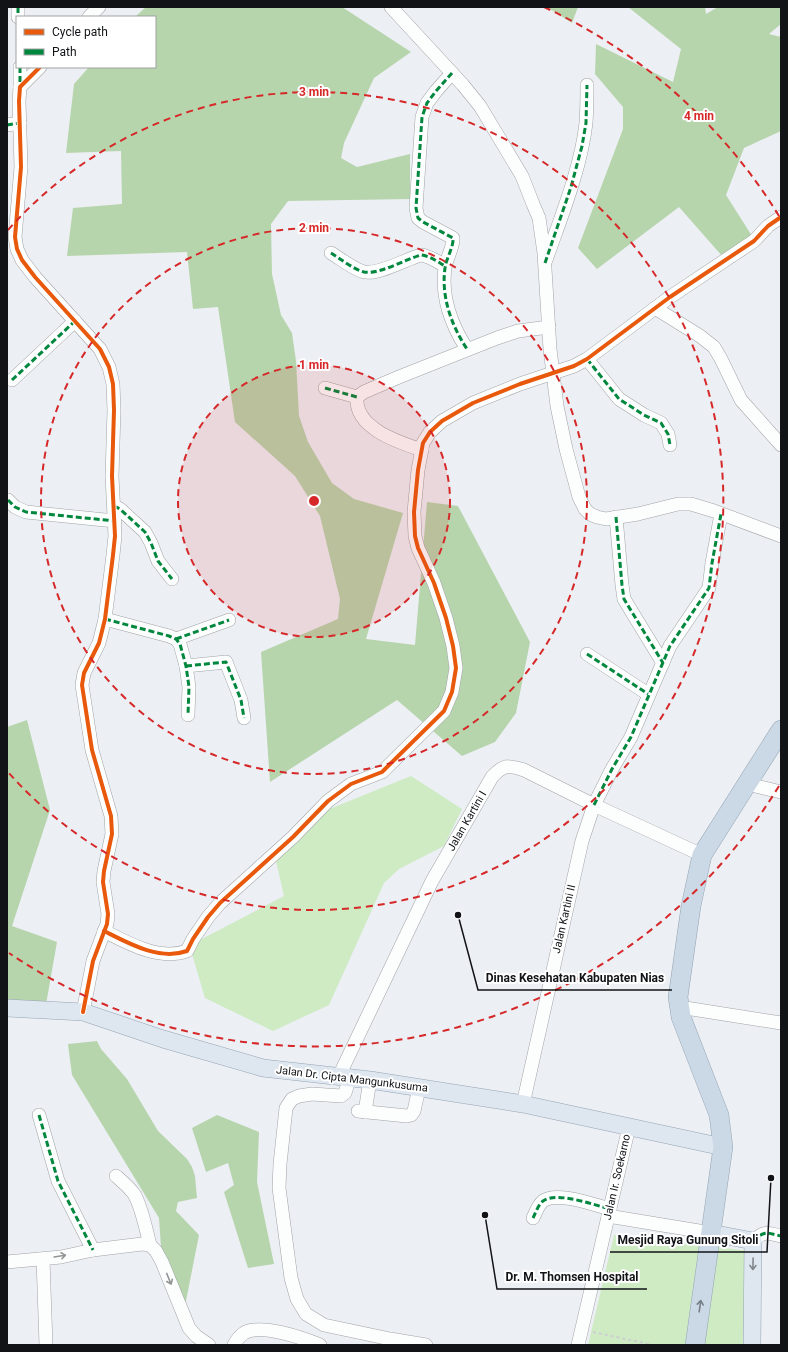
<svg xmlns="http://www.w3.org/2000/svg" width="788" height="1352" viewBox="0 0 788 1352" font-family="Roboto,sans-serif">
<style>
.green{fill:#ceebc4}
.forest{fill:#b7d5ac}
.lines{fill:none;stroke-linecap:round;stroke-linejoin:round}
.minor-casing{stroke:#a1a3a6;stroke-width:14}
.major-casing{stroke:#95a4b3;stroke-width:18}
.highway-casing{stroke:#95a4b3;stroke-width:20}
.path{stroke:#cdced0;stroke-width:2;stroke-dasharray:3 3;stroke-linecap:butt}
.minor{stroke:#fcfdfd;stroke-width:13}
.major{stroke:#dee6ef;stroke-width:17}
.highway{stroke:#cbd8e5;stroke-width:19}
.quiet{stroke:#00873e;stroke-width:3;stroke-dasharray:6 3;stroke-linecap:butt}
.cycleway-casing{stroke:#fff;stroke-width:6}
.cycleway{stroke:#e8590c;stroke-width:4}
.oneway{stroke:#929495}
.oneway2{stroke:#82878d}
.oneway3{stroke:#777f88}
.ring{fill:none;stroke:#d62828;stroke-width:2;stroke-dasharray:7 5}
.labels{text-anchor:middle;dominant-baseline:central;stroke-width:4;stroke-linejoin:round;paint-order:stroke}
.street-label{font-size:11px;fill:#111316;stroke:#fff}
.centre{fill:#d62828;stroke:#fff;stroke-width:2}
.ring-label{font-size:12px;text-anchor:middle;font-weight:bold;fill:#d62828;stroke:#fff;stroke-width:4;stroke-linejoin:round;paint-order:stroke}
.leader{fill:none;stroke:#111316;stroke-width:1.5}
.callout-dot{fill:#111316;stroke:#fff;stroke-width:1.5}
.callout-label{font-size:12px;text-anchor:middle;font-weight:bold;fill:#111316;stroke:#fff;stroke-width:4;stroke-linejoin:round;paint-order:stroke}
</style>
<rect width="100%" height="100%" fill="#eceff4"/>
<g class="green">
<path d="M411 776 462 809 444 846 399 869 384 883 329 1005 273 1031 205 998 192 954 198 941 284 896 276 861 327 810Z"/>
<path d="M614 1235 750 1251 747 1345H588Z"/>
</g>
<g class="forest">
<path d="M146 7H342L411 52 374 78 344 143 341 158 357 167 410 154V199L288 201 271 224 272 274 281 315 292 333 296 361 299 416 308 442 332 483 354 499 403 513 366 639 415 645 427 502 458 506 530 642 516 713 495 742 462 756 397 700 270 782 261 652 338 619 340 599 320 516 295 476 235 422 218 307 193 309 187 252 67 256 73 208 122 204 121 151 66 153 74 84 89 67H155V17H135Z"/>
<path d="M547 7H578L572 23Z"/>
<path d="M628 7H705L706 14 718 7H781V24L769 34 781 37V131L744 148 726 195 752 236 723 257 679 207 597 269 578 248 623 129V107L595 74 596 44 673 82 681 49Z"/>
<path d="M27 720 50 810 12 926 57 942 45 1010 7 1008V727Z"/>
<path d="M97 1041 101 1049 127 1079 158 1131 187 1159 192 1167 195 1176 197 1198 178 1202 176 1211 199 1235 183 1316 162 1262 159 1218 72 1075 68 1044Z"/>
<path d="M217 1115 259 1132 257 1182 274 1264 248 1268 224 1192 234 1185 228 1163 206 1172 192 1128Z"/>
</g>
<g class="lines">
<defs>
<g id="minor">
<path d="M18 7V17"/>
<path d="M391 7 463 85 480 106 522 176 533 204 539 218 544 253 550 349 557 406 566 449 579 497 585 509 590 514 597 517 606 519 638 514 678 504H691L714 511 781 536"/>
<path d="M89 17 99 7"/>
<path d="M20 67V87"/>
<path d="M40 67 20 87 19 101 21 167 15 237 17 249 22 260 35 277 100 349 109 367 113 384 114 410 112 476 115 536 113 555 105 619 99 643 84 673 82 685 92 750 111 816 112 834 104 871 103 882 108 914 107 924 93 961 83 1012"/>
<path d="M452 73 436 91 427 103 422 117 416 208 418 218 423 222 453 238C454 246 446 259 445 268 441 296 451 325 467 349"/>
<path d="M7 125 20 123"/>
<path d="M331 253C341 259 353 269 364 272 379 275 406 259 421 255 430 256 438 262 445 266"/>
<path d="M546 260C561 217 581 168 586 123 587 110 587 98 587 85"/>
<path d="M655 308 700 336 714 347 721 359 741 400 781 445"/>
<path d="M587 359 619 399 644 415 661 423 668 434 670 445"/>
<path d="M12 380 75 321"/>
<path d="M325 388 357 397"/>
<path d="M422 450C398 442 354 428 357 397L364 392 399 377 497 338 518 331 549 327"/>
<path d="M8 500 15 507 26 512 115 521"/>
<path d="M114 506 120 509 145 532 151 543 158 561 172 579"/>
<path d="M616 517 622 585 624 599 663 663"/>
<path d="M105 619 169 636 176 639 180 644 186 666 189 687 188 715"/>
<path d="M176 639 229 620"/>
<path d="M587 654 648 694"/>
<path d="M186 666 226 662 241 700 244 718"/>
<path d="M747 784 781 792"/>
<path d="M104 931C128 943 159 961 187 951L193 939 208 917 220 903 293 837 328 801 351 784 382 772 444 711 452 692 456 668 453 646 446 618 434 583 418 548 415 536 414 512 418 470 423 443 430 432 442 421 473 403 520 384 574 366 587 359 670 297 754 241 768 226 781 217"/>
<path d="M679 1007 781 1023"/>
<path d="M339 1076 432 881 492 777C504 764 508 765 524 770L594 805 702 855"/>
<path d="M350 1077 345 1093 341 1096 312 1094 299 1096 292 1099 286 1108 280 1164 279 1188 291 1278 297 1299 306 1314 324 1325 390 1339 426 1345"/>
<path d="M523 1104 582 841 594 805 612 769 631 737 670 646 709 588 712 563 721 514"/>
<path d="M358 1111 407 1116 411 1115 414 1111 419 1088"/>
<path d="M365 1112 370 1080"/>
<path d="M39 1115 58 1181 93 1250"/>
<path d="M116 1176C123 1182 129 1187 134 1194 142 1207 146 1230 150 1245"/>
<path d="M608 1216 711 1233"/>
<path d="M533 1218C536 1212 538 1205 543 1201 557 1191 594 1205 610 1209"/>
<path d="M753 1241C765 1230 767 1233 781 1236"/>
<path d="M43 1259 46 1345"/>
<path d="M7 1262 61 1257 93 1250 142 1244 150 1245 156 1251 162 1262 189 1328 196 1336 209 1345"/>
<path d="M234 1345C236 1341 240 1336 244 1333 260 1323 303 1338 320 1345"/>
<path d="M578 1345 629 1127"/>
</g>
<g id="major">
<path d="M7 1008 83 1012 163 1039 263 1068 370 1080 523 1104 723 1147"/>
<path d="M711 1233 753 1241 752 1345"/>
</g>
<path id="highway" d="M695 1345 723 1147 719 1115 681 1017 678 997 691 906 702 855 781 730"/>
</defs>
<use href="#minor" class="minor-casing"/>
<use href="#major" class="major-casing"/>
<use href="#highway" class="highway-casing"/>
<path class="path" d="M593 1332 653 1345"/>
<use href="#minor" class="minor"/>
<use href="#major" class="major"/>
<use href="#highway" class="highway"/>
<g class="quiet">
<path d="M18 7V17"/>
<path d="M20 67V87"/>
<path d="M452 73 436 91 427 103 422 117 416 208 418 218 423 222 453 238C454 246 446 259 445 268 441 296 451 325 467 349"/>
<path d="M7 125 20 123"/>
<path d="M331 253C341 259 353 269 364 272 379 275 406 259 421 255 430 256 438 262 445 266"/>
<path d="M545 263 571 187 582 146 586 123 587 85"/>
<path d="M587 359 619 399 644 415 661 423 668 434 670 445"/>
<path d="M12 380 75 321"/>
<path d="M325 388 357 397"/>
<path d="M8 500 15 507 26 512 115 521"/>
<path d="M114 506 120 509 145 532 151 543 158 561 172 579"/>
<path d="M616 517 622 585 624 599 663 663"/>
<path d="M105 619 169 636 176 639 180 644 186 666 189 687 188 715"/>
<path d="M176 639 229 620"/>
<path d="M587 654 648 694"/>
<path d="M186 666 226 662 241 700 244 718"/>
<path d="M594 805 612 769 631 737 670 646 709 588 712 563 721 514"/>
<path d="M39 1115 58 1181 93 1250"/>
<path d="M533 1218C536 1212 538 1205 543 1201 557 1191 594 1205 610 1209"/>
<path d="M753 1241C765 1230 767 1233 781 1236"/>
</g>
<defs>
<g id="cycleway">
<path d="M40 67 20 87 19 101 21 167 15 237 17 249 22 260 35 277 100 349 109 367 113 384 114 410 112 476 115 536 113 555 105 619 99 643 84 673 82 685 92 750 111 816 112 834 104 871 103 882 108 914 107 924 93 961 83 1012"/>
<path d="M104 931C128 943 159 961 187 951L193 939 208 917 220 903 293 837 328 801 351 784 382 772 444 711 452 692 456 668 453 646 446 618 434 583 418 548 415 536 414 512 418 470 423 443 430 432 442 421 473 403 520 384 574 366 587 359 670 297 754 241 768 226 781 217"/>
</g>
</defs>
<use href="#cycleway" class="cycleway-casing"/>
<use href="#cycleway" class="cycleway"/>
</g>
<defs><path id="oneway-shaft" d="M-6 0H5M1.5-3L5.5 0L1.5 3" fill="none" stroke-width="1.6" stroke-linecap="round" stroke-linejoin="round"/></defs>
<g class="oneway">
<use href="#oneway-shaft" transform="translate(60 1256) rotate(-9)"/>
<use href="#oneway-shaft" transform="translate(169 1279) rotate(68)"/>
</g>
<use class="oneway2" href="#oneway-shaft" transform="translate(753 1264) rotate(91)"/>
<use class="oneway3" href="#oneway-shaft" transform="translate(700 1306) rotate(-82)"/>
<circle cx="314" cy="501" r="136" fill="#d62828" fill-opacity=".12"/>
<g class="ring">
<circle cx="314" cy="501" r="136"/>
<circle cx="314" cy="501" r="273"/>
<path d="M8 230A409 409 0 1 1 8 772"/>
<path d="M779 786A545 545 0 0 1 9 953M544 7A545 545 0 0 1 779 216"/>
</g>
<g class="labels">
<g class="street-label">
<text transform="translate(467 821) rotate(-60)">Jalan Kartini I</text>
<text transform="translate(564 919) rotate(-77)">Jalan Kartini II</text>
<text transform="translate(352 1079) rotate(7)">Jalan Dr. Cipta Mangunkusuma</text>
<text transform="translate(617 1177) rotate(-77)">Jalan Ir. Soekarno</text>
</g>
</g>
<circle cx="314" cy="501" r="6" class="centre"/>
<g class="ring-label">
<text x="314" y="96">3 min</text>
<text x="699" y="120">4 min</text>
<text x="314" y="232">2 min</text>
<text x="314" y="369">1 min</text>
</g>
<path class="leader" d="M458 915L478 990H672M771 1178L767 1252H610M485 1215L497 1289H647"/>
<g class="callout-dot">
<circle cx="458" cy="915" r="4"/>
<circle cx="771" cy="1178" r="4"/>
<circle cx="485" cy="1215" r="4"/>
</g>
<g class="callout-label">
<text x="575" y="982">Dinas Kesehatan Kabupaten Nias</text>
<text x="688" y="1244">Mesjid Raya Gunung Sitoli</text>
<text x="572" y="1281">Dr. M. Thomsen Hospital</text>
</g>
<rect width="788" height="1352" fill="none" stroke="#111316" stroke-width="16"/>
<rect x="16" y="16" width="140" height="52" fill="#ffffff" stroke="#a0a1a2"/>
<rect x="24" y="29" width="20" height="6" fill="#e8590c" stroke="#a0a1a2"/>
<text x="52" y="36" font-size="12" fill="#111316">Cycle path</text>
<rect x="24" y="49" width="20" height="6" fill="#00873e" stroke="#a0a1a2"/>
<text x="52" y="56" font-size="12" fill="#111316">Path</text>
</svg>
